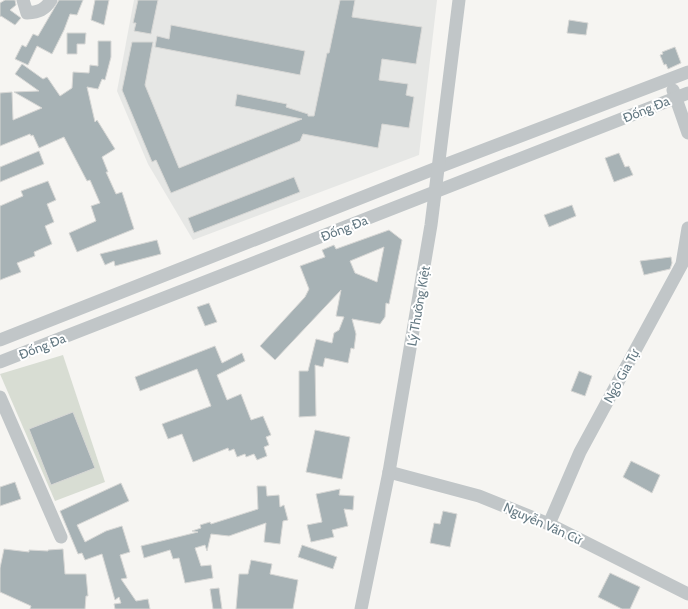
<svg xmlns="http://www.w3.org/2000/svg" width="688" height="609" viewBox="0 0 688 609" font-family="Cabin,sans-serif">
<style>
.built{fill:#e6e7e5}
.green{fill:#d8ddd3}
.building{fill:#a7b2b5;stroke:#d7d7d5;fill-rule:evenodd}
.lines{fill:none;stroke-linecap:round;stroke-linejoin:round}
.minor{stroke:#c1c6c8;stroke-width:13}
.labels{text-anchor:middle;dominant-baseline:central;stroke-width:4;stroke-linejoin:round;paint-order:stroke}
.street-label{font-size:13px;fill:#647983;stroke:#fff}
</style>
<rect width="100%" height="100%" fill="#f6f5f2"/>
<path class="built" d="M134 0H437L419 155 193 240 148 164 117 91Z"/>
<path class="green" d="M63 355 105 482 55 501 0 374Z"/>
<g class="building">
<path d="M5 0H15L16 5 10 10 21 18 15 25 1 16 0 17V3Z"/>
<path d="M59 0H83L77 15 70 14 64 30 52 54 37 46 28 65 15 59 22 45 26 47 33 34 38 36Z"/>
<path d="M95 0H109L104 25 91 20Z"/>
<path d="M138 0H158L151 34 134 31 136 23H133Z"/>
<path d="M340 0H355L352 17 422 27 416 64 382 59 379 80 408 84 406 95 414 97 409 128 382 124 378 148 303 134 300 141 171 193 156 160 152 162 122 90 132 42H153L145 85 179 168 302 119 235 106 237 94 287 104 286 107 308 114V116H314L327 53H329Z"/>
<path d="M569 20 588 23 586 35 567 33Z"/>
<path d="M171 25 305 51 300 75 155 47 157 36 169 39Z"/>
<path d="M67 33H86L85 44H77V54H67Z"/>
<path d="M98 41H111V57L105 80 102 79 98 89 87 87 95 122 97 120 115 149 102 157 108 172H106L116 194 122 192 134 229 77 252 69 233 96 221 91 206 100 203 90 180 87 181 64 137 39 148 33 135 31 136 30 134 0 146V93L12 92 13 120 42 108 14 92 39 91 15 74 22 64 43 79 47 77 60 96 72 88 73 72 89 73 90 65 98 66Z"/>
<path d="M675 47 681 63 668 69 666 64 664 65 660 55 663 54 662 52Z"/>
<path d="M39 151 44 164 0 182V167Z"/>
<path d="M619 153 625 167 629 166 633 175 614 182 605 158Z"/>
<path d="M294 177 300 192 194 233 188 218Z"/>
<path d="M48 181 56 200 47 204 54 222 45 226 52 244 34 252 35 256 17 263 21 272 0 280V206L23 196 21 191Z"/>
<path d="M572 205 576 216 549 227 544 215Z"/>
<path d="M389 230 402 240 389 304 386 303 385 317 380 324 352 319 356 334 354 349 351 348 348 363 325 358 323 367 315 365 316 416 299 417V371H308L316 339 332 343 334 333 339 330 344 317 336 316 341 290 275 360 260 346 305 297 309 289 300 266 325 257 322 250 334 245 336 249ZM384 247 377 282 355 273 350 261Z"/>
<path d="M157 240 161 254 115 266 114 261 105 265 100 254Z"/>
<path d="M671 257 672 263 670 269 644 275 640 261Z"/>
<path d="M209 303 217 322 205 326 197 307Z"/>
<path d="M215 346 222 363 242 353 245 361 217 375 227 400 241 394 251 420 263 416 271 435 266 437 269 445 264 447 267 456 257 460 254 454 246 457 245 454 237 457 234 449 229 451 228 448 193 462 182 434 168 439 162 424 211 406 197 369 140 391 135 377Z"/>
<path d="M579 371 592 376 585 396 571 391Z"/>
<path d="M73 412 95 468 51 485 29 429Z"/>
<path d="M315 430 350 437 342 479 306 472Z"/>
<path d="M631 461 660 475 652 493 623 477Z"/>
<path d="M15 482 21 499 0 506V487Z"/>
<path d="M121 483 129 501 77 525 85 542 106 531 122 526 130 552 120 555 127 578 121 579 136 601 148 599 150 609H115L114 604 121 603 119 597 115 600 102 554 85 560 82 553 78 554 60 511Z"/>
<path d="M257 486H266L267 496 279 495 280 507 284 505 288 520 283 521 280 544 264 542 266 523 229 536 211 534 207 551 205 545 195 548 201 566 211 565 213 578 185 583 179 558 173 559 170 550 144 558 141 546 198 532 192 531 201 528 200 525 210 522 211 524 258 509Z"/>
<path d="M340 489 339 495 354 496 353 510 344 509 348 526 332 530 334 537 311 542 307 525 322 522 316 494Z"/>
<path d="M443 511 457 514 450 547 430 543 434 523 440 524Z"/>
<path d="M302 545 337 557 333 569 298 557Z"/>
<path d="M4 549 29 552V550L48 551V550L63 549 65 574H86L88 596H86L85 609H30L31 606 0 592V568Z"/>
<path d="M251 560 272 564 270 574 298 580 293 609H236L239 574H248Z"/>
<path d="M610 573 640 587 630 609H622L598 597Z"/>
<path d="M219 588 222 609H213L210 589Z"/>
</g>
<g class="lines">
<g class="minor">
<path d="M23 0 27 13C39 12 45 10 51 0"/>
<path d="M673 90 688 133"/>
<path d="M0 340 439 167 688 72"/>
<path d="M0 362 688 93"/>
<path d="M0 397 61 537"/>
<path d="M389 472 479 496 549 524 688 594"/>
<path d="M549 524 580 452 682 264 688 228"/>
<path d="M361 609 389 472 431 225 459 0"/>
</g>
</g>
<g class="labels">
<g class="street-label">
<text transform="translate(646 109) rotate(-22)">Đống Đa</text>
<text transform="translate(344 228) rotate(-21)">Đống Đa</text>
<text transform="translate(418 306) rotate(-80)">Lý Thường Kiệt</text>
<text transform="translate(42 346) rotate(-21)">Đống Đa</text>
<text transform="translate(621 376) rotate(-61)">Ngô Gia Tự</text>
<text transform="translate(543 523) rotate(24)">Nguyễn Văn Cừ</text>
</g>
</g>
</svg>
